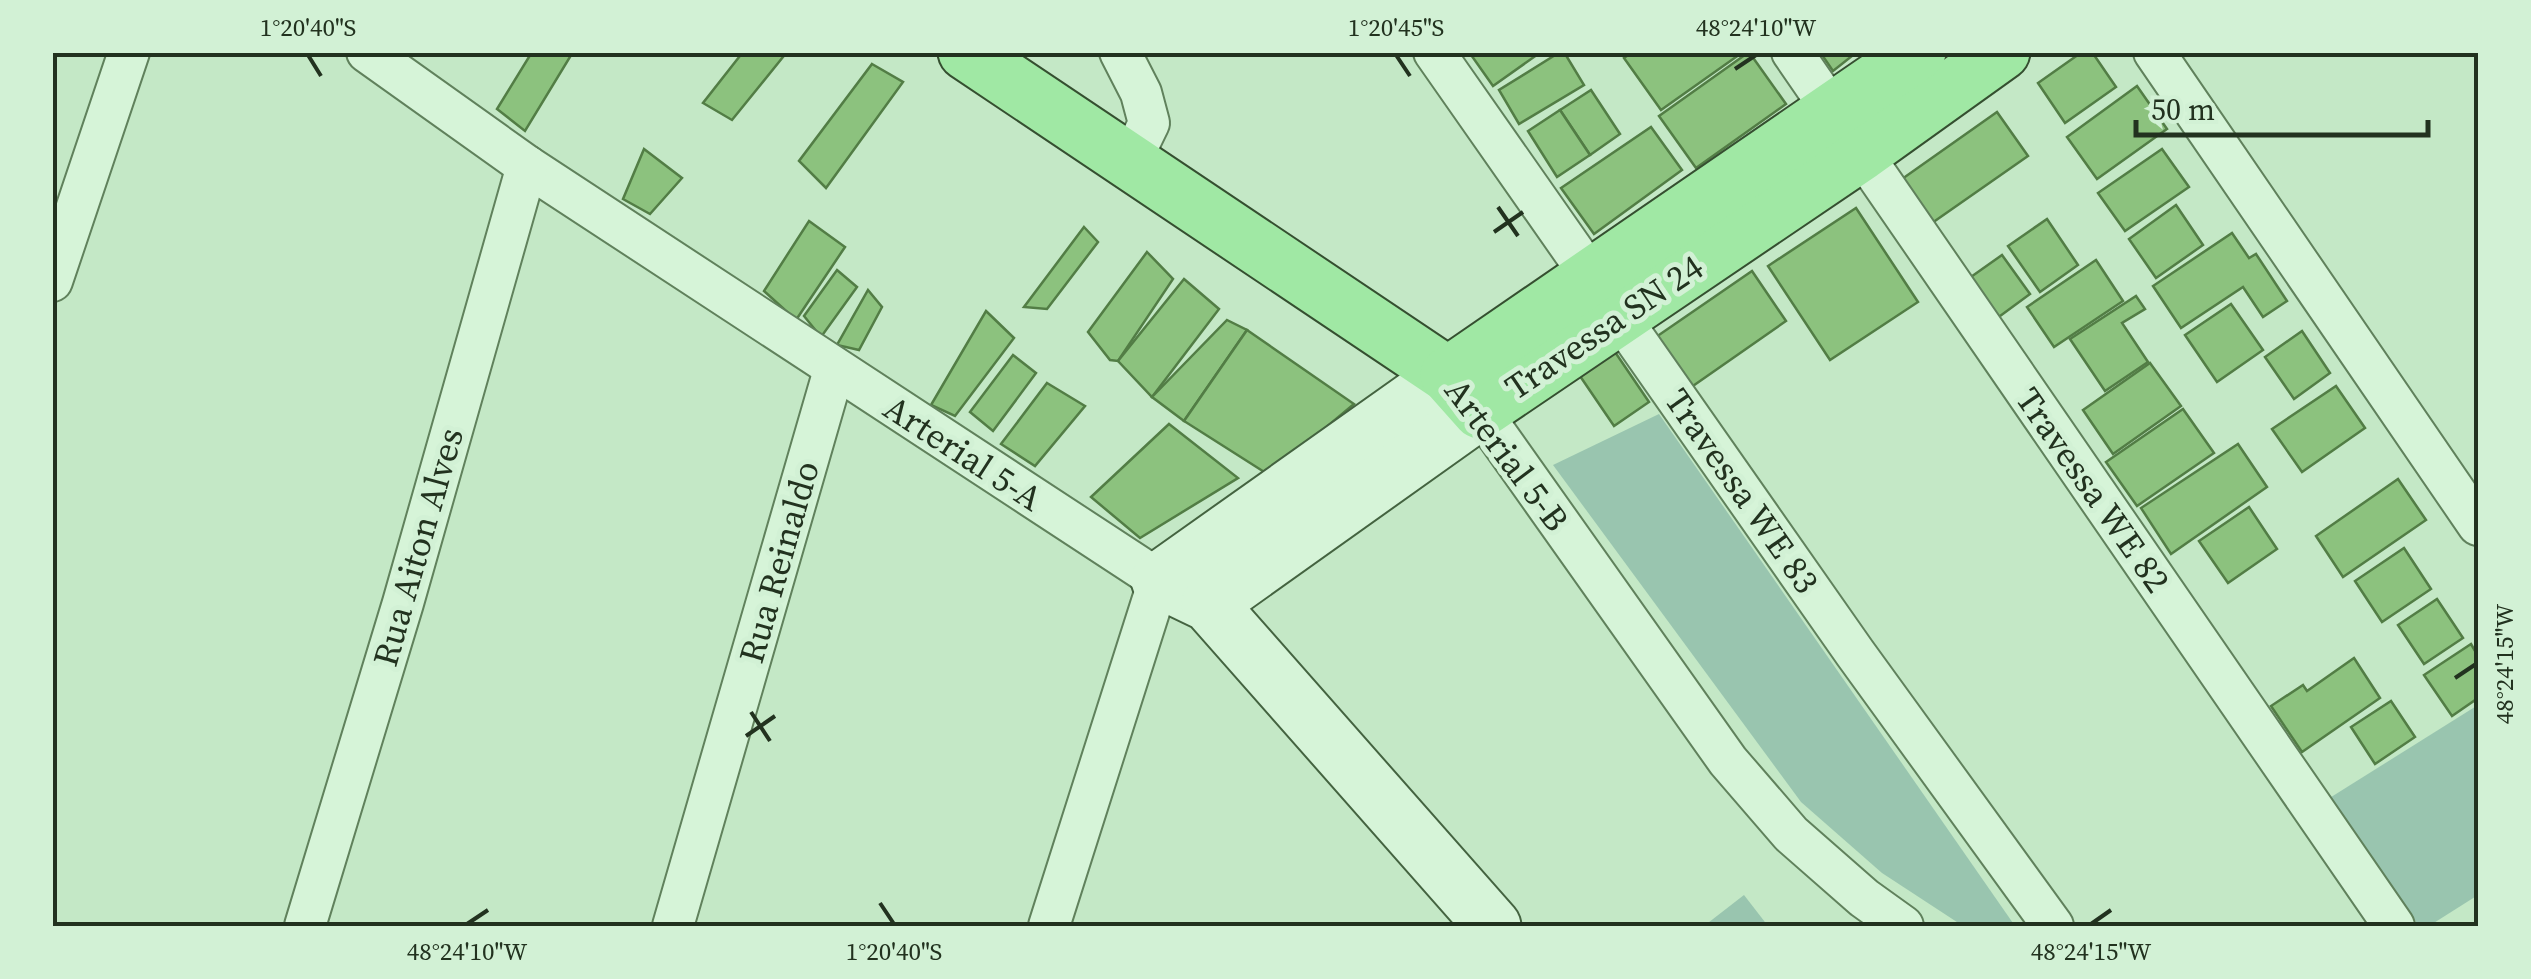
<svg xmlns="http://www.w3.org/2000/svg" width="2531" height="979" viewBox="0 0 2531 979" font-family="'Source Serif 4',serif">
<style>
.green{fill:#99c5af}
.building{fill:#8cc27e;stroke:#527d45;stroke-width:2.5}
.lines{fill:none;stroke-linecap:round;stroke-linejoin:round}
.street-casing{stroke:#60815c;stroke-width:44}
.secondary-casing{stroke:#446340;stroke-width:59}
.primary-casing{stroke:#354f30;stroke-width:59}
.street{stroke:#d6f4d8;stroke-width:40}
.secondary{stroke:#d6f4d8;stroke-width:55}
.primary{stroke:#a0e8a4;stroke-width:55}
.ticks{fill:none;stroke:#22321f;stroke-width:4}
.labels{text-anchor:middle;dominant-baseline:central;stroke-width:10;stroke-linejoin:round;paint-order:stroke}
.street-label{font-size:35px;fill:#22321f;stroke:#d2f1d5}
.neatline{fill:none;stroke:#22321f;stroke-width:4}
.ticks-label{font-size:25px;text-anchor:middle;fill:#22321f}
</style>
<rect width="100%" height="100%" fill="#c4e8c6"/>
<g class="green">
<path d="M1659 414 2015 926H1963L1882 873 1801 802 1553 465Z"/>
<path d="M2478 705V895L2429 926H2419L2328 799Z"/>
<path d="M1744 895 1768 926H1704Z"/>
</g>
<g class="building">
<path d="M532 52H573L525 131 497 109Z"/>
<path d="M743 52H787L732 120 703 103Z"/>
<path d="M1469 52H1541L1493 86Z"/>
<path d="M1560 52H1564L1584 85 1519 124 1499 90Z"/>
<path d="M1632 52H1743L1661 110 1624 58Z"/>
<path d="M1749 52 1786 104 1696 168 1659 116Z"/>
<path d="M1820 52H1857L1833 71Z"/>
<path d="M2082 52H2092L2116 87 2065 123 2038 83Z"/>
<path d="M872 64 903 82 826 188 799 161Z"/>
<path d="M2137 86 2167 129 2097 179 2067 137Z"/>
<path d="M1591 90 1620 134 1590 155 1560 110Z"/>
<path d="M1560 110 1590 155 1557 177 1528 131Z"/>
<path d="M1997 112 2028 156 1932 223 1902 179Z"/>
<path d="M1651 127 1682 170 1594 234 1561 188Z"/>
<path d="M644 149 682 178 650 214 623 199Z"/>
<path d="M2162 149 2189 187 2125 231 2098 193Z"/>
<path d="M2176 205 2203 245 2156 278 2129 239Z"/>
<path d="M1856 208 1918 302 1830 360 1768 266Z"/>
<path d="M2047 219 2078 265 2040 292 2008 246Z"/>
<path d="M809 221 845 247 796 320 764 291Z"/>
<path d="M1084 227 1098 242 1047 309 1024 307Z"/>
<path d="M2232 233 2249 258 2256 254 2287 301 2263 317 2243 287 2181 328 2153 286Z"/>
<path d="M1147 252 1173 279 1118 361 1110 360 1088 332Z"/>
<path d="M2002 255 2030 294 1996 319 1968 279Z"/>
<path d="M2096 260 2123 301 2054 347 2027 307Z"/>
<path d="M837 270 857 287 821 337 804 316Z"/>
<path d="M1752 271 1786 321 1690 388 1656 337Z"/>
<path d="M1184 279 1219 309 1152 397 1118 361Z"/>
<path d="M868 290 882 307 859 350 837 345Z"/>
<path d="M2136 296 2145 309 2122 323 2148 362 2105 391 2070 339Z"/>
<path d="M2231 304 2263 350 2217 382 2185 335Z"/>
<path d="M986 311 1014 338 955 416 931 405Z"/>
<path d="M1227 320 1247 330 1184 421 1152 397Z"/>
<path d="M1247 330 1354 404 1269 475 1184 421Z"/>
<path d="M2302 331 2330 373 2294 399 2265 357Z"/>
<path d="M1615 352 1649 402 1614 426 1580 376Z"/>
<path d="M1013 355 1036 373 993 431 970 412Z"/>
<path d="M2150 363 2181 406 2113 454 2083 410Z"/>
<path d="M1047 383 1085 406 1035 466 1001 444Z"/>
<path d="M2336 386 2365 428 2302 472 2272 429Z"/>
<path d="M2183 409 2214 453 2137 506 2106 462Z"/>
<path d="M1169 424 1238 478 1140 538 1091 497Z"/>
<path d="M2238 444 2267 487 2171 554 2141 508Z"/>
<path d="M2398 479 2426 520 2343 577 2316 536Z"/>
<path d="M2249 507 2277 549 2228 583 2199 541Z"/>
<path d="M2404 548 2431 589 2382 622 2355 581Z"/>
<path d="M2437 599 2463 638 2424 664 2398 625Z"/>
<path d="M2471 644 2478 656V698L2452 716 2424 675Z"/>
<path d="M2354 658 2380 698 2302 752 2271 706 2303 685 2307 691Z"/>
<path d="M2391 701 2415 737 2375 764 2351 727Z"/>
</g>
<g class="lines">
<defs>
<g id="street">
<path d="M367 52 527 166 1159 580 1049 926"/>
<path d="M1120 52 1141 93 1149 123 1131 160"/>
<path d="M1434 52 1855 653 2053 926"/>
<path d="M1792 52 2394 926"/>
<path d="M2154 52 2478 525"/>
<path d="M52 281 129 52"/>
<path d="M1480 411 1728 761 1791 834 1864 898 1903 926"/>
<path d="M305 926 403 603 527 166"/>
<path d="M673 926 834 370"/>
</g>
<g id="secondary">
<path d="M1448 375 1159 580 1209 604 1493 926"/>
<path d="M1209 604 1480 411"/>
</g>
<g id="primary">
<path d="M966 52 1448 375 1480 411 1861 153 2002 52"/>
<path d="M1448 375 1918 52"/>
</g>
</defs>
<use href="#street" class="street-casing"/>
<use href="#secondary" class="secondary-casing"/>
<use href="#primary" class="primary-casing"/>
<use href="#street" class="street"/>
<use href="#secondary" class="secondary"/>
<use href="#primary" class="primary"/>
</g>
<path class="ticks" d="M308 55 321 76M1396 55 1410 76M1735 69 1756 55M1498 207 1518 236M1494 232 1523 212M2455 678 2476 664M751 712 770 741M746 736 775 716M880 903 894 924M467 924 488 910M2091 924 2111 910"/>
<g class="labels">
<g class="street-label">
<text transform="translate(1604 327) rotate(-34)">Travessa SN 24</text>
<text transform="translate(963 453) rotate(33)">Arterial 5-A</text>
<text transform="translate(1507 455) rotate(53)">Arterial 5-B</text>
<text transform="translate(2093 490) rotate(55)">Travessa WE 82</text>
<text transform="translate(1742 491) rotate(55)">Travessa WE 83</text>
<text transform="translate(418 547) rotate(-74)">Rua Aiton Alves</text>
<text transform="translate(779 562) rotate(-74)">Rua Reinaldo</text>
</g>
</g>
<rect width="2531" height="979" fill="none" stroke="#d2f1d5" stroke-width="110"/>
<path d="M2136 120v15h292v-15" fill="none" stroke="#22321f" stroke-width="5"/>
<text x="2151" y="120" font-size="30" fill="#22321f" stroke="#d2f1d5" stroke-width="8" paint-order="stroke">50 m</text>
<rect x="55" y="55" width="2421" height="869" class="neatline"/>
<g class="ticks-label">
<text x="308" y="36">1°20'40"S</text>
<text x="1396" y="36">1°20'45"S</text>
<text x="1756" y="36">48°24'10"W</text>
<text transform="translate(2504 664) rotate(-90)" y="9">48°24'15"W</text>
<text x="467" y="960">48°24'10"W</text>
<text x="894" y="960">1°20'40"S</text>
<text x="2091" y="960">48°24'15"W</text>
</g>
</svg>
